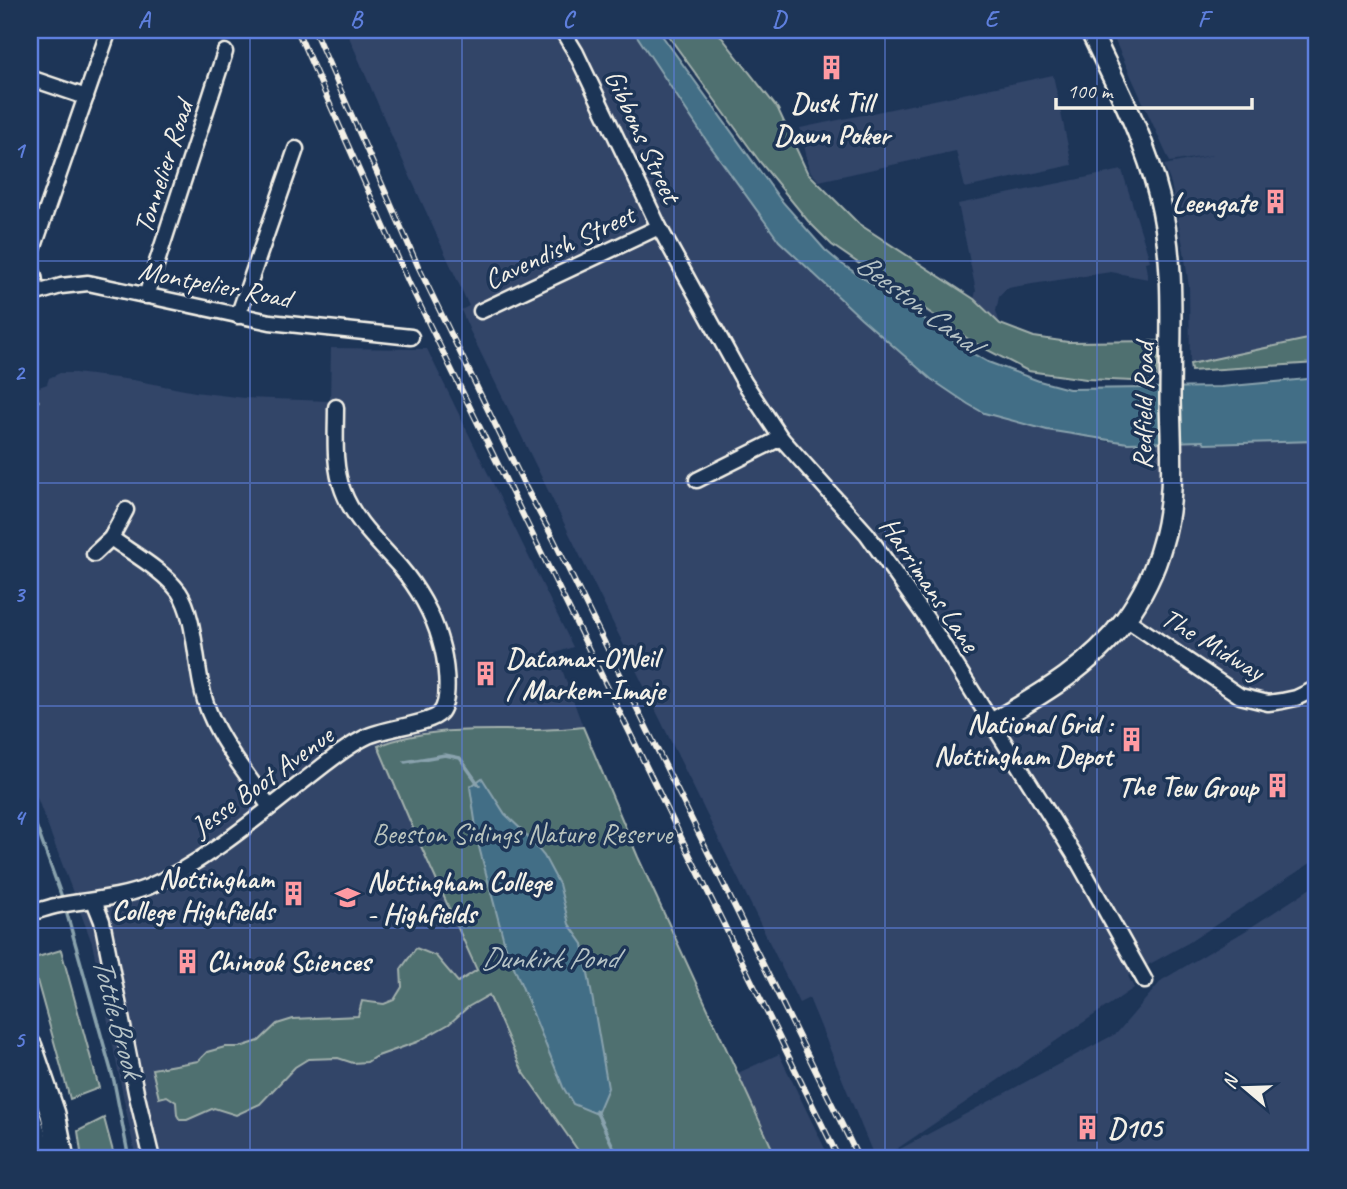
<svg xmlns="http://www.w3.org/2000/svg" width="1347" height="1189" viewBox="0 0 1347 1189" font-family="Caveat,sans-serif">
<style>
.built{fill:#314468}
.green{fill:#4f6f70;stroke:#a2b0ac;stroke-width:2}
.water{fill:#426e86;stroke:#89a2ad;stroke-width:2}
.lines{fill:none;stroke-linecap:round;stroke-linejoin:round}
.stream{stroke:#89a2ad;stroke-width:3.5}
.street-casing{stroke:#f4f1e8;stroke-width:19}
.secondary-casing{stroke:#f4f1e8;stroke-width:24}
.primary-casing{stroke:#f4f1e8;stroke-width:28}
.street{stroke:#1d3557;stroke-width:14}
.secondary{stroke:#1d3557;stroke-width:19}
.primary{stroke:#1d3557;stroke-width:23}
.rail-casing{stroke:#f4f1e8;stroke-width:6}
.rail{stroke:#1d3557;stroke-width:3.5;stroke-dasharray:10;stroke-linecap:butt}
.grid{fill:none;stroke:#5e7fdd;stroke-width:2;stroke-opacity:0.55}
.labels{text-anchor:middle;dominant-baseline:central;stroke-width:7;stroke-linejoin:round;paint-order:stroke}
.poi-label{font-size:28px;font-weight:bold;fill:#f4f1e8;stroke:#1d3557;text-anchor:end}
.street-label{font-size:28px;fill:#f4f1e8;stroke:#1d3557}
.park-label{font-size:28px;fill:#bac4be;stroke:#1d3557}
.water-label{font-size:30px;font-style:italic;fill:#b6c3c6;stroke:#1d3557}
.neatline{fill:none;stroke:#5e7fdd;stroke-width:2.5}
.grid-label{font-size:23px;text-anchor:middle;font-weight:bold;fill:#5e7fdd}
</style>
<rect width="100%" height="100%" fill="#1d3557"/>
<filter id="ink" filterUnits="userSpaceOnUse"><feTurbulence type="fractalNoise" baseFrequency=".0143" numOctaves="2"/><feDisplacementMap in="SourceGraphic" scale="14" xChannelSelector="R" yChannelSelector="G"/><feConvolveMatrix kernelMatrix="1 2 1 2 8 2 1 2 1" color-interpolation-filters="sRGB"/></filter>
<g filter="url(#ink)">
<g class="built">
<path d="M346 30H633L706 140 779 241 907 359 968 404 1047 430 1109 442 1203 441 1205 444 1317 441V859L1188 943 1128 976 1134 988 885 1157 1117 1033 1162 980 1245 931 1317 884V1159H875L809 998 799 1003 470 331 461 310 469 306 393 139Z"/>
<path d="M1110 30H1317V337L1190 364 1189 288 1184 251 1171 184 1164 165 1213 155 1170 162Z"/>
<path d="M1053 75 1072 165 965 188 956 151 819 181 810 171 800 128Z"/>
<path d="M1122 170 1150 261 1145 262 1148 279 1111 272 1013 287 1006 289 999 297 996 311 1000 324 974 299 976 291 958 204Z"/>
<path d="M331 348 427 349 573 647 556 653 583 727 556 730H452L423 733 392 741 490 997 521 1071 583 1159H136L92 943 30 779V409L39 406 34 389 47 384 49 378 60 373H75L133 380 195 392 245 398 330 401Z"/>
<path d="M779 1054 830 1159H778L738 1073Z"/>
</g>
<g class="green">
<path d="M664 30H716L778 109 807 172 859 224 974 299 1000 324 1034 337 1068 342 1160 341 1156 382 1086 379 1028 371 974 343 832 245 808 221 760 162Z"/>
<path d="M1317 337V363L1191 371 1190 364Z"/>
<path d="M583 727 638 857 777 1159H584L522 1070 489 995 468 1007 449 1024 417 1042 375 1057 367 1062 353 1063 338 1058 308 1059 295 1067 260 1104 236 1115 214 1108 187 1120H180L177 1115 176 1102 167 1096 159 1098 152 1069 198 1061 207 1052 225 1047H240L259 1041 277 1024 293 1019 358 1016 362 1001 384 1004 394 1000 402 987 401 969 416 948 436 956 458 982 477 970 415 833 378 746C446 720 513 736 583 727Z"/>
<path d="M61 950 99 1088 70 1099 31 959Z"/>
<path d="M104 1118 115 1159H82L78 1131Z"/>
</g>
<g class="water">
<path d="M633 30H658L780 199 825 250 839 262 922 317 970 352 988 362 1039 381 1069 389 1221 387 1317 378V441L1205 444 1203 441 1128 443 1047 430 984 413 968 404 931 379 861 318 779 241 706 140Z"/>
<path d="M482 778 505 814 525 833 544 856 559 884 569 924 583 944 608 1088 597 1114 573 1104 563 1087 505 945 479 847 470 787Z"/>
</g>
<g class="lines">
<g class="stream">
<path d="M30 403 38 401"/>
<path d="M405 762 445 755 460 758 479 785"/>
<path d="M30 809 63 900"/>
<path d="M65 907 114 1081 129 1159"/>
<path d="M596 1111 619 1159"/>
</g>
<defs>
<g id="street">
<path d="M562 30 576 53 659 227 744 382 781 438 867 534 927 619 1074 854 1145 981"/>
<path d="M30 78 86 97"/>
<path d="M30 258 109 30"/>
<path d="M30 268 34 276 37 293"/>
<path d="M30 295 61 286 88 283 270 322 411 337"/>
<path d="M146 296 225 52"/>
<path d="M481 311 659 227"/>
<path d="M238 316 296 149"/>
<path d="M697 480 781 438"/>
<path d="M111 538C133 554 163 570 179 592 198 620 194 676 209 712 223 746 249 777 270 807"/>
<path d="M94 554 111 538 126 510"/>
<path d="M1126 619 1240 696 1268 703 1282 701 1296 698 1317 688"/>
<path d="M94 901 102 921 136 1092 152 1159"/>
<path d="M30 913C38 911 47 908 55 906 86 900 118 899 148 887 204 863 254 820 301 783 322 767 342 749 366 737 383 728 431 724 440 713 452 700 445 656 440 640 433 614 417 587 400 567 379 543 354 521 343 491 333 465 336 434 336 407"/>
</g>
<path id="secondary" d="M992 723C1042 694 1090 667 1125 620 1141 598 1155 570 1162 544 1176 499 1171 448 1170 401 1170 332 1176 264 1159 196 1144 136 1116 85 1090 30"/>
<g id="primary">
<path d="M30 1047 53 1114 62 1159"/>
<path d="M30 1121 41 1159"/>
</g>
</defs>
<use href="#street" class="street-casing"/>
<use href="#secondary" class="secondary-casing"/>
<use href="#primary" class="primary-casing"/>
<use href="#street" class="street"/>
<use href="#secondary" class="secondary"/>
<use href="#primary" class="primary"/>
<defs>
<g id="rail">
<path d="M297 30 409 283 839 1159"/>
<path d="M314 30 418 266 526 488 553 538 859 1159"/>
</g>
</defs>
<use href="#rail" class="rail-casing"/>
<use href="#rail" class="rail"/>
</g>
</g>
<path class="grid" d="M250 30V1159M462 30V1159M674 30V1159M885 30V1159M1097 30V1159M30 261H1317M30 483H1317M30 706H1317M30 928H1317"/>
<defs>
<symbol id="building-bare" viewBox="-9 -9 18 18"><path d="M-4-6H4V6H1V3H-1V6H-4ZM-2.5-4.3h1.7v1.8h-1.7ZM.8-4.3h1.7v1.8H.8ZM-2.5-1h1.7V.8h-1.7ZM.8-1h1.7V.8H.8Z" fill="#ff9aa2" stroke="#1d3557" stroke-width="2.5" paint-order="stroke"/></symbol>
<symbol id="university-bare" viewBox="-9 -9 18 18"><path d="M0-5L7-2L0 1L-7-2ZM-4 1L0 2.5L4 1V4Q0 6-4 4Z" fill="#ff9aa2" stroke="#1d3557" stroke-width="2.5" paint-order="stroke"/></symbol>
</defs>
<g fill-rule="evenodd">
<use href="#building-bare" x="814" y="50" width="35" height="35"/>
<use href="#building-bare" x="1258" y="184" width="35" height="35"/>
<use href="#building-bare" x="468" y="656" width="35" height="35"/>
<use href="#building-bare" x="1114" y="722" width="35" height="35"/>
<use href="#building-bare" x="1260" y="768" width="35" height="35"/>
<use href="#building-bare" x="276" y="876" width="35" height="35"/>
<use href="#university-bare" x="330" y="880" width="35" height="35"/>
<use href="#building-bare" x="170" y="944" width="35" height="35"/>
<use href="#building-bare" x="1070" y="1110" width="35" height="35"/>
</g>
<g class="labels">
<g class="poi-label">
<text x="832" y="102" text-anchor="middle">Dusk Till<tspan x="832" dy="32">Dawn Poker</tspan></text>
<text x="1256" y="202">Leengate</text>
<text x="506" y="657" text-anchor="start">Datamax-O’Neil<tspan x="506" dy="32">/ Markem-Imaje</tspan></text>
<text x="1112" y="723">National Grid :<tspan x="1112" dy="32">Nottingham Depot</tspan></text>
<text x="1258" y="786">The Tew Group</text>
<text x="274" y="878">Nottingham<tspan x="274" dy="32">College Highfields</tspan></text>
<text x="367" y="881" text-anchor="start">Nottingham College<tspan x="367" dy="32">- Highfields</tspan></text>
<text x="207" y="961" text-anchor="start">Chinook Sciences</text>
<text x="1108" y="1127" text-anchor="start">D105</text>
</g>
<g class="street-label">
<text transform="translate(643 136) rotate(65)">Gibbons Street</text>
<text transform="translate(163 167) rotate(-72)">Tonnelier Road</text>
<text transform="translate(559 247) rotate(-25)">Cavendish Street</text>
<text transform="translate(215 284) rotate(11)">Montpelier Road</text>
<text transform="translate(1143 406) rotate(-89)">Redfield Road</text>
<text transform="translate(930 584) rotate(56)">Harrimans Lane</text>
<text transform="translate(1213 644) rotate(31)">The Midway</text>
<text transform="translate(262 781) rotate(-36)">Jesse Boot Avenue</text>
</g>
<g class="park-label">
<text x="522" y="833">Beeston Sidings Nature Reserve</text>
</g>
<g class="water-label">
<text transform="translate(918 303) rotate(37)">Beeston Canal</text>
<text x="549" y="958">Dunkirk Pond</text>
<text transform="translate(118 1017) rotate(75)">Tottle Brook</text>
</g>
</g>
<rect width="1347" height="1189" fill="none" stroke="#1d3557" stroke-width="77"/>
<g transform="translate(1245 1088) rotate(289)" stroke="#1d3557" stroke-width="5" paint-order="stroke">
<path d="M0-5L12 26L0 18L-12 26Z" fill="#f4f1e8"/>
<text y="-10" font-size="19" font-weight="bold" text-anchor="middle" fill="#f4f1e8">N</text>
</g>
<path d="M1056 98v10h196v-10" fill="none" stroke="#f4f1e8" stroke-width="3.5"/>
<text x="1067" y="98" font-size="21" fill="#f4f1e8" stroke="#1d3557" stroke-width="5" paint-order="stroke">100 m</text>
<rect x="38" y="38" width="1270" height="1112" class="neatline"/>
<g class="grid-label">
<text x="144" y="27">A</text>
<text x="356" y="27">B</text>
<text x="568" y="27">C</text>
<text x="779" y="27">D</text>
<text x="991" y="27">E</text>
<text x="1203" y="27">F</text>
<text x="19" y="158">1</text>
<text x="19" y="380">2</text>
<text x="19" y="602">3</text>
<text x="19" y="825">4</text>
<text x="19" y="1047">5</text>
</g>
</svg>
